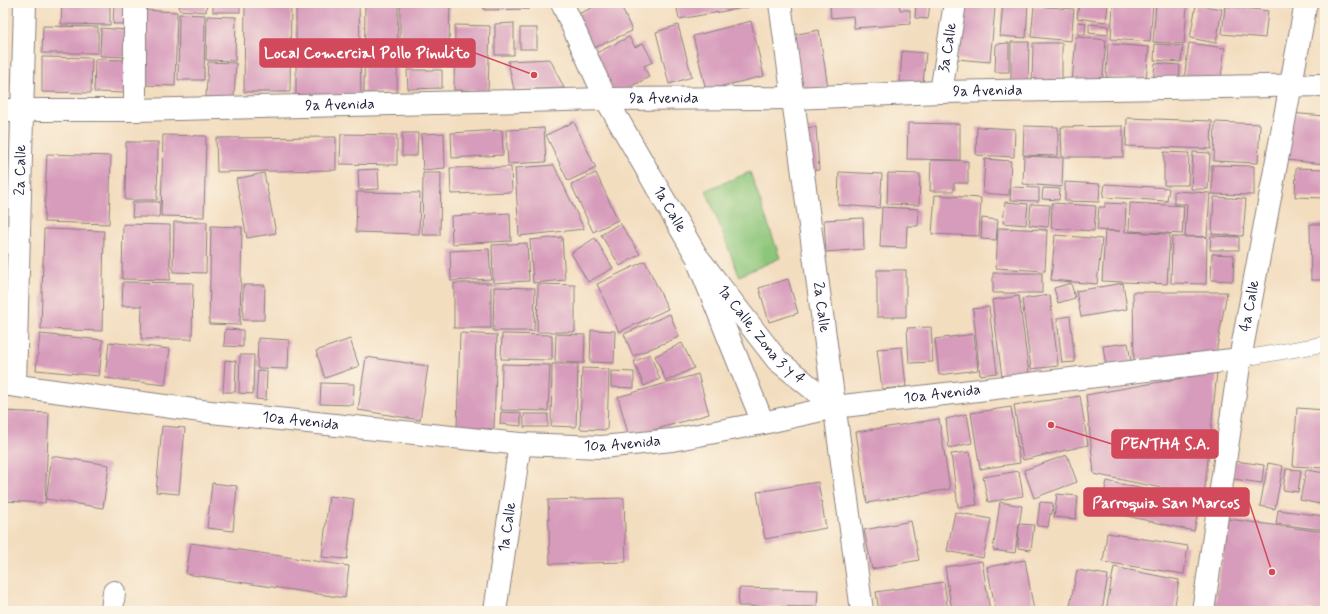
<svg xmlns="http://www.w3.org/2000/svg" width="1328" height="614" viewBox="0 0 1328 614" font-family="Mynerve,sans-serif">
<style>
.green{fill:#8dc67a;stroke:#58745a}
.building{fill:#d79bbb}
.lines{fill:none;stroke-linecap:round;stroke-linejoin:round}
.service-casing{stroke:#8a807d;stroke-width:16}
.minor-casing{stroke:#8a807d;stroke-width:24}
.secondary-casing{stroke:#8a807d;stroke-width:24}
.service{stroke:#fff;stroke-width:15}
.minor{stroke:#fff;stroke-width:22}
.secondary{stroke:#fff;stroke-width:22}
.labels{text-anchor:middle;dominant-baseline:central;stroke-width:3;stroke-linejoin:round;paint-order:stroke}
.street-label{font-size:15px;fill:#22223b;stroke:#fcf5e5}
.leader{fill:none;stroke:#d1495b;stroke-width:1.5}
.callout-dot{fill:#d1495b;stroke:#fcf5e5;stroke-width:1.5}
.callout{fill:#d1495b;stroke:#d1495b;stroke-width:1.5}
.callout-label{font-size:16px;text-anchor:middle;font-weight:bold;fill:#fff}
</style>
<rect width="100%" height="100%" fill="#fcf5e5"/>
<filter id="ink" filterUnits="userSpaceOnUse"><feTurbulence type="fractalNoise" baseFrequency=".025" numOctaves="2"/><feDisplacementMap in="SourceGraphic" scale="8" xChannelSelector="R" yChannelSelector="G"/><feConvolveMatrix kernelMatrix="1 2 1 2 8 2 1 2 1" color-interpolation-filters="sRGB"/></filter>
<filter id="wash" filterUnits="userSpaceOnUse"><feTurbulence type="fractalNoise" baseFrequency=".012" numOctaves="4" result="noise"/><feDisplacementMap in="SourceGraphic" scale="16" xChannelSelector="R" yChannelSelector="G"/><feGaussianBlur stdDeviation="0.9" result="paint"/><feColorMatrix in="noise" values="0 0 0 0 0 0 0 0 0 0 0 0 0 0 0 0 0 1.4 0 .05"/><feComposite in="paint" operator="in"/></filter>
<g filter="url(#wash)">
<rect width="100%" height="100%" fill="#f3ddbf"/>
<path class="green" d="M750 172 780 258 739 276 706 190Z"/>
<g id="blocks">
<g class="building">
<path d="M62 3H110V25L61 24Z"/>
<path d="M114 3H128L127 24H113Z"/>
<path d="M180 3H207L206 12 179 10Z"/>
<rect x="213" y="3" width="27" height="9"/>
<path d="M245 3H291L290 92H244Z"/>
<path d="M296 3H359L361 95H296Z"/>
<path d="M365 3H398L397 93H364Z"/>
<path d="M400 3H450L449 44 400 43Z"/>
<path d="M483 3H526L529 9 484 10Z"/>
<path d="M603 3H620L632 31 591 49 576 15Z"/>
<path d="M676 3H748L749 7 679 19Z"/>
<path d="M830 3H899L900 10H910V24L854 28 853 16 831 18Z"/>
<path d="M916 3H930L928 19 915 18Z"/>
<path d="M1003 3H1028L1026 38 1000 36Z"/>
<path d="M1079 3 1108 4 1106 22 1077 18Z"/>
<path d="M1113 3H1153L1150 42 1111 39Z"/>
<path d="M1156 3 1187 6 1184 44 1153 42Z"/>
<path d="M961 5 995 8 990 62 956 59Z"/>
<path d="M1196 5 1222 9 1216 43 1190 38Z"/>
<path d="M1034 6 1074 9 1071 41 1031 37Z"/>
<path d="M1225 6 1268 11 1265 38 1222 34Z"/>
<path d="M144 10 177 12 175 86 142 85Z"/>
<path d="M179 14 205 15 204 80H178Z"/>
<path d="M207 16 236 17 235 61 206 60Z"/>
<path d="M751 21 764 76 706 90 693 36Z"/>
<path d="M1078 22 1086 23 1085 35H1078Z"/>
<path d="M514 23V55H495V24Z"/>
<path d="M1089 24 1108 26V35L1089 33Z"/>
<path d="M455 25 490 26 488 91 454 90Z"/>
<path d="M678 25 692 77 669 84 656 32Z"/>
<path d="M43 26 98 27V53H42Z"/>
<path d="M101 28 127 30 125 57 100 56Z"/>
<rect x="520" y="28" width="17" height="21"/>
<path d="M819 30 828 87 801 92 792 35Z"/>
<path d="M629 37 635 47 643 43 653 62 644 66 649 77 615 95 594 54Z"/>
<path d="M1076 37 1106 40 1102 84 1072 81Z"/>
<path d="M1011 42H1029L1028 82H1011Z"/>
<path d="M1009 43V72H995L996 44Z"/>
<path d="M1033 43H1062V85L1032 84Z"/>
<path d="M1189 43 1225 48 1220 84 1184 79Z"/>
<path d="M1108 44 1149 47 1146 80 1106 77Z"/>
<path d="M1155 44 1183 46 1181 62 1154 60Z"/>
<path d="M402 46 412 47 411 68 401 67Z"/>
<path d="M414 46 442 47 441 67 413 66Z"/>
<path d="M902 51 926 53 923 83 900 82Z"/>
<path d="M42 57 92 58 91 93 42 92Z"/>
<path d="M95 59 127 60 126 93 94 92Z"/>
<path d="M550 59 564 88 514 90 508 61Z"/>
<path d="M208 62 236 63 234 98 206 97Z"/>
<path d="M1155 63 1180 65 1179 86 1153 84Z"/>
<path d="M407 70H442V88L408 89Z"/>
<path d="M1290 113 1325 116V164L1286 160Z"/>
<path d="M1127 118 1212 121 1211 149 1126 146Z"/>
<path d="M574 122 596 168 568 181 546 135Z"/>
<path d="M1215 122 1260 124 1258 163 1214 161Z"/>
<path d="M908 123 960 124V160L907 159Z"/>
<path d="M1024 126 1058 127V156L1023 155Z"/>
<path d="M1123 126V157H1062L1061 127Z"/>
<path d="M816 127 819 170 806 171 802 128Z"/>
<path d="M977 127 1015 129 1014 157 976 155Z"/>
<path d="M544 128 546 162 508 164 506 130Z"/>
<path d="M502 130 503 155 452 158 451 133Z"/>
<path d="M402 133H418L417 156H402Z"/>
<path d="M444 133 445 168 423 170 421 134Z"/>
<path d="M341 134 397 135V165L340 164Z"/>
<path d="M163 135 206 136 204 217 161 216Z"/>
<path d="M336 137V170L217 172 216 138Z"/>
<path d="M126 142H158L157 200H125Z"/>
<path d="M1164 152 1189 153 1188 185H1164Z"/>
<path d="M1193 152 1210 153 1208 189H1191Z"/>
<path d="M47 154 111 156 109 224 44 222Z"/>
<path d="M1024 156 1063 158 1062 187 1023 184Z"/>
<path d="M985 159 1011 161 1009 195 983 193Z"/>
<path d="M931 160 968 161V183H954V191H930Z"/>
<path d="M554 165 584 229 519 236 515 168Z"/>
<path d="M1212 165 1254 166V195L1212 194Z"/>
<path d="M511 167 512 192 451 194 450 168Z"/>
<path d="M1296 168 1325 169V198L1295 197Z"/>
<path d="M378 169 379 189 359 190 358 170Z"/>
<path d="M839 172 882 174 880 208 838 205Z"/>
<path d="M264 173 276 233 247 238 236 179Z"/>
<path d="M423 173H441L440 235H422Z"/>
<path d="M596 173 618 220 593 232 571 184Z"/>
<path d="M888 173 920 174 919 205 887 204Z"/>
<path d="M1065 182 1100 184 1099 202 1065 201Z"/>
<path d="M1105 184 1169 188 1167 201 1103 197Z"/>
<path d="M1011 187 1039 188V201L1010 200Z"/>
<path d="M1043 188 1060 189 1059 200 1042 199Z"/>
<path d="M1174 191 1210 193 1207 237 1185 236 1187 204H1174Z"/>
<path d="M357 192 420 193 419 234 356 232Z"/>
<path d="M935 195 981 198 979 236 932 234Z"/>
<path d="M1214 197 1246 199 1243 236 1212 234Z"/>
<path d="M133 202H160L159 217H132Z"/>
<path d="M1005 202 1028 204 1026 225 1003 223Z"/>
<path d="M1052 203 1096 206 1094 231 1051 228Z"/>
<path d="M1105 203 1126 204 1125 232 1170 234 1167 284 1102 281 1105 231H1120L1097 230 1099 207H1105Z"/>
<path d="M1130 203 1184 206 1182 234 1129 231Z"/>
<path d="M1031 204 1050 205 1048 227 1029 225Z"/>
<path d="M882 207 919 209 918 226H907L906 248 880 247Z"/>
<path d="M510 213 511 241 452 244 451 216Z"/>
<path d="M863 218 864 249 826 252 824 220Z"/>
<path d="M982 218 998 220 996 240 981 239Z"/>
<path d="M174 222H207L206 273 173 272Z"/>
<path d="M620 223 640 254 620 266 601 235Z"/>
<path d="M123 224 170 225V280L122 279Z"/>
<path d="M1310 224H1325V280H1311Z"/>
<path d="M211 226 242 227 240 325 209 324Z"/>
<path d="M998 228 1047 230 1045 271 996 268Z"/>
<path d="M44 229 104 231 102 331 41 329Z"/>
<path d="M1055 235 1102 239 1097 284 1051 280Z"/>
<path d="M1211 236 1239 237V250H1210Z"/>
<path d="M562 237 565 280 533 283 530 240Z"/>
<path d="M1172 237H1207L1206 284 1171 283Z"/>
<path d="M595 238 613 268 588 282 571 253Z"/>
<path d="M527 243 529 281 493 283 492 245Z"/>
<path d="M489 249 491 279 451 281 450 251Z"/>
<path d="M1212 254 1234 255 1233 281 1211 280Z"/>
<path d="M645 261 668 309 619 332 597 284Z"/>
<rect x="877" y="270" width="29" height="47"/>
<rect x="993" y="273" width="49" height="20"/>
<path d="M788 279 798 313 769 322 759 288Z"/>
<path d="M123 282 193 283 192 339H141L142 306H122Z"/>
<rect x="454" y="283" width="37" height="45"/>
<path d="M1071 283 1075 298 1058 303 1054 288Z"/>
<path d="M1123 283 1127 309 1081 317 1076 291Z"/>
<path d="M538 284 575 285V332H537Z"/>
<path d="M243 285H265L264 320H243Z"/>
<path d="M494 287 535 288 534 331H493Z"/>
<path d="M1133 292H1227L1216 353 1134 360Z"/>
<path d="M1050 295 1058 366 1031 369 1022 299Z"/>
<path d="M1019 296 1029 374 1002 377 992 300Z"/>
<path d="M989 307 997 373 980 375 973 309Z"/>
<path d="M670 314 679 337 633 356 624 334Z"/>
<path d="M1070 316 1075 362 1062 363 1057 318Z"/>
<path d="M931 327 933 362 909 363 907 328Z"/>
<path d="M225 329 243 330V347L224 346Z"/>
<path d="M591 330 615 331 614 363 590 362Z"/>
<path d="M460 333 497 335 494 429 457 427Z"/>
<path d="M40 334 103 340 99 376 36 370Z"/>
<path d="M502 334 552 335V360L501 359Z"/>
<path d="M556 334 585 335 584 363 555 362Z"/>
<path d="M974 334 978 370 939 375 935 339Z"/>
<path d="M258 338 289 340 288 369 257 368Z"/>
<path d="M350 339 359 366 325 378 316 351Z"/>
<path d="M109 342 170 349 165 385 105 378Z"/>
<path d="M682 343 694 368 666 381 655 356Z"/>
<path d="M1128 343 1131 362 1106 366 1103 346Z"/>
<path d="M902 347 906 387 882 389 877 349Z"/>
<path d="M650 354 660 379 644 386 634 362Z"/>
<path d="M240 355H254L253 394 239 393Z"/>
<path d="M366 357 428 366 420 420 358 410Z"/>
<path d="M225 360 236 361 235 392H223Z"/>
<path d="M502 364 550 365 548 411 501 410Z"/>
<path d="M552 364H578L576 427 551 426Z"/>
<path d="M582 368 609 369 607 430 580 429Z"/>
<path d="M258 370 267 371 266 400 256 399Z"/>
<path d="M611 371 634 372V388L611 387Z"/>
<path d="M1217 372 1204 497 1094 474 1086 395Z"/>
<path d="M698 374 709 414 629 437 618 397Z"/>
<path d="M321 383 354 384 353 405 320 404Z"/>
<path d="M1080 396 1088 445 1023 460 1014 405Z"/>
<path d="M1011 407 1020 463 980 469 971 413Z"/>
<path d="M1297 408 1325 410V468L1293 466Z"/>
<path d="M3 411 49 413 45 503 3 501Z"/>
<path d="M501 412 521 413V426L500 424Z"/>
<rect x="524" y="414" width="24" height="13"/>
<path d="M967 414 972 443 949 448 946 419Z"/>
<path d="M939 419 950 489 867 503 856 432Z"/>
<path d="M162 426 185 428 179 494 156 492Z"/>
<path d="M970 452 977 505 958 507 951 454Z"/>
<path d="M1067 455 1077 482 1034 498 1024 470Z"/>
<path d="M52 456 109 465 103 508 46 499Z"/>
<path d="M1235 461 1264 465 1262 483 1233 479Z"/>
<path d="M1268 463 1283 466 1275 509 1260 506Z"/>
<path d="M1286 469 1301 470 1298 492 1283 490Z"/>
<path d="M1306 470 1325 473V505L1300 500Z"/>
<path d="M1019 471 1023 496 988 502 983 477Z"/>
<path d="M1107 481 1200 502 1194 531 1100 510Z"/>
<path d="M818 482 826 528 765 539 757 492Z"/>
<path d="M212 483 237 486 233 531 207 528Z"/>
<path d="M1057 494 1078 496 1076 519 1054 517Z"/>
<path d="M329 496 354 499 347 559 322 557Z"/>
<path d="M624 498 626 562 550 564 548 500Z"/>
<path d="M1000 502 1022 506 1015 553 993 550Z"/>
<path d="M1040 502 1053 503 1052 514H1050L1048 527 1037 526Z"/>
<path d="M1278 510 1325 516V530L1276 524Z"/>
<path d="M955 512 991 519 983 558 947 551Z"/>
<path d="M1228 519 1325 532V611H1214Z"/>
<path d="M911 521 919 560 872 569 864 530Z"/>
<path d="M1019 524 1034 525 1031 550 1018 548Z"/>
<path d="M1107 533 1188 546 1184 574 1103 562Z"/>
<path d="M191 543 349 566 345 598 186 574Z"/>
<path d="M1025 560 1034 611H996L987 567Z"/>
<path d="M982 561 990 611H952L945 567Z"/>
<path d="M1114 567 1179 580 1174 611H1106Z"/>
<path d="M1077 570 1108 575 1102 611H1069Z"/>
<path d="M944 582 948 611H879L876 592Z"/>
<path d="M739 588 818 590 817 607 738 606Z"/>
</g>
</g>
</g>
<g filter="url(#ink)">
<use href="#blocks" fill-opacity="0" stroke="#8a807d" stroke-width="1"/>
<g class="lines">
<defs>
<path id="service" d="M1240 359 1325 344"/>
<g id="minor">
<path d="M135 3V110"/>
<path id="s1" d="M941 92 955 3"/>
<path id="s2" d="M3 110H135L606 99 792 98 941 92 1325 85"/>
<path d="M699 264 763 423"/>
<path id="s3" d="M1240 359 1306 3"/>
<path id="s4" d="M3 384 201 411 520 444 602 447 672 440 763 423 835 407"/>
<path id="s5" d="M15 385 25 3"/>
<path d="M112 611 114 592"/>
<path id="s6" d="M495 611 520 444"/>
</g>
<g id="secondary">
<path id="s7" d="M562 3 606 99 696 255 777 360 835 407"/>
<path id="s8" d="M780 3 862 611"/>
<path id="s9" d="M835 407 1240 359 1203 611"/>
</g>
</defs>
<use href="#service" class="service-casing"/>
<use href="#minor" class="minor-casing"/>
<use href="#secondary" class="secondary-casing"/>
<use href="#service" class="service"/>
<use href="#minor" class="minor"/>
<use href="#secondary" class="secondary"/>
</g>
</g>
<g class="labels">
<g class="street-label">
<text stroke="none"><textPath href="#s1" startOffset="45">3a Calle</textPath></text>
<text stroke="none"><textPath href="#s2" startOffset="985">9a Avenida</textPath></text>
<text stroke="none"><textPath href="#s2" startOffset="661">9a Avenida</textPath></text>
<text stroke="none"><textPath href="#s2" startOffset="337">9a Avenida</textPath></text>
<text stroke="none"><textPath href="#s5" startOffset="215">2a Calle</textPath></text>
<text stroke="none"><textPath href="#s7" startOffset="233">1a Calle</textPath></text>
<text stroke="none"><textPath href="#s3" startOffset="54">4a Calle</textPath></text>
<text stroke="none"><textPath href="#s8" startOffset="307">2a Calle</textPath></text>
<text stroke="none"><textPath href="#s7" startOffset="389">1a Calle, Zona 3 y 4</textPath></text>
<text stroke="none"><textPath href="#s9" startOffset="108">10a Avenida</textPath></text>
<text stroke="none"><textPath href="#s4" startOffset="300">10a Avenida</textPath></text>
<text stroke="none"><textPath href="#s4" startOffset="623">10a Avenida</textPath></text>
<text stroke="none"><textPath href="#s6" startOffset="85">1a Calle</textPath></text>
</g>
</g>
<path class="leader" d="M534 75L475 53M1051 425L1112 444M1272 572L1249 502"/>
<g class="callout-dot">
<circle cx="534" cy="75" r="4"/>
<circle cx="1051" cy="425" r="4"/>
<circle cx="1272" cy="572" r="4"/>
</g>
<g class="callout">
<rect x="260" y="39" width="215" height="28" rx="4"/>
<rect x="1112" y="430" width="106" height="28" rx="4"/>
<rect x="1084" y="488" width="165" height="28" rx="4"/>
</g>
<g class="callout-label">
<text x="367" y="58">Local Comercial Pollo Pinulito</text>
<text x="1165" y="449">PENTHA S.A.</text>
<text x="1166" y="508">Parroquia San Marcos</text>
</g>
<rect width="1328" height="614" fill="none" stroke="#fcf5e5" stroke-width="16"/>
</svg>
